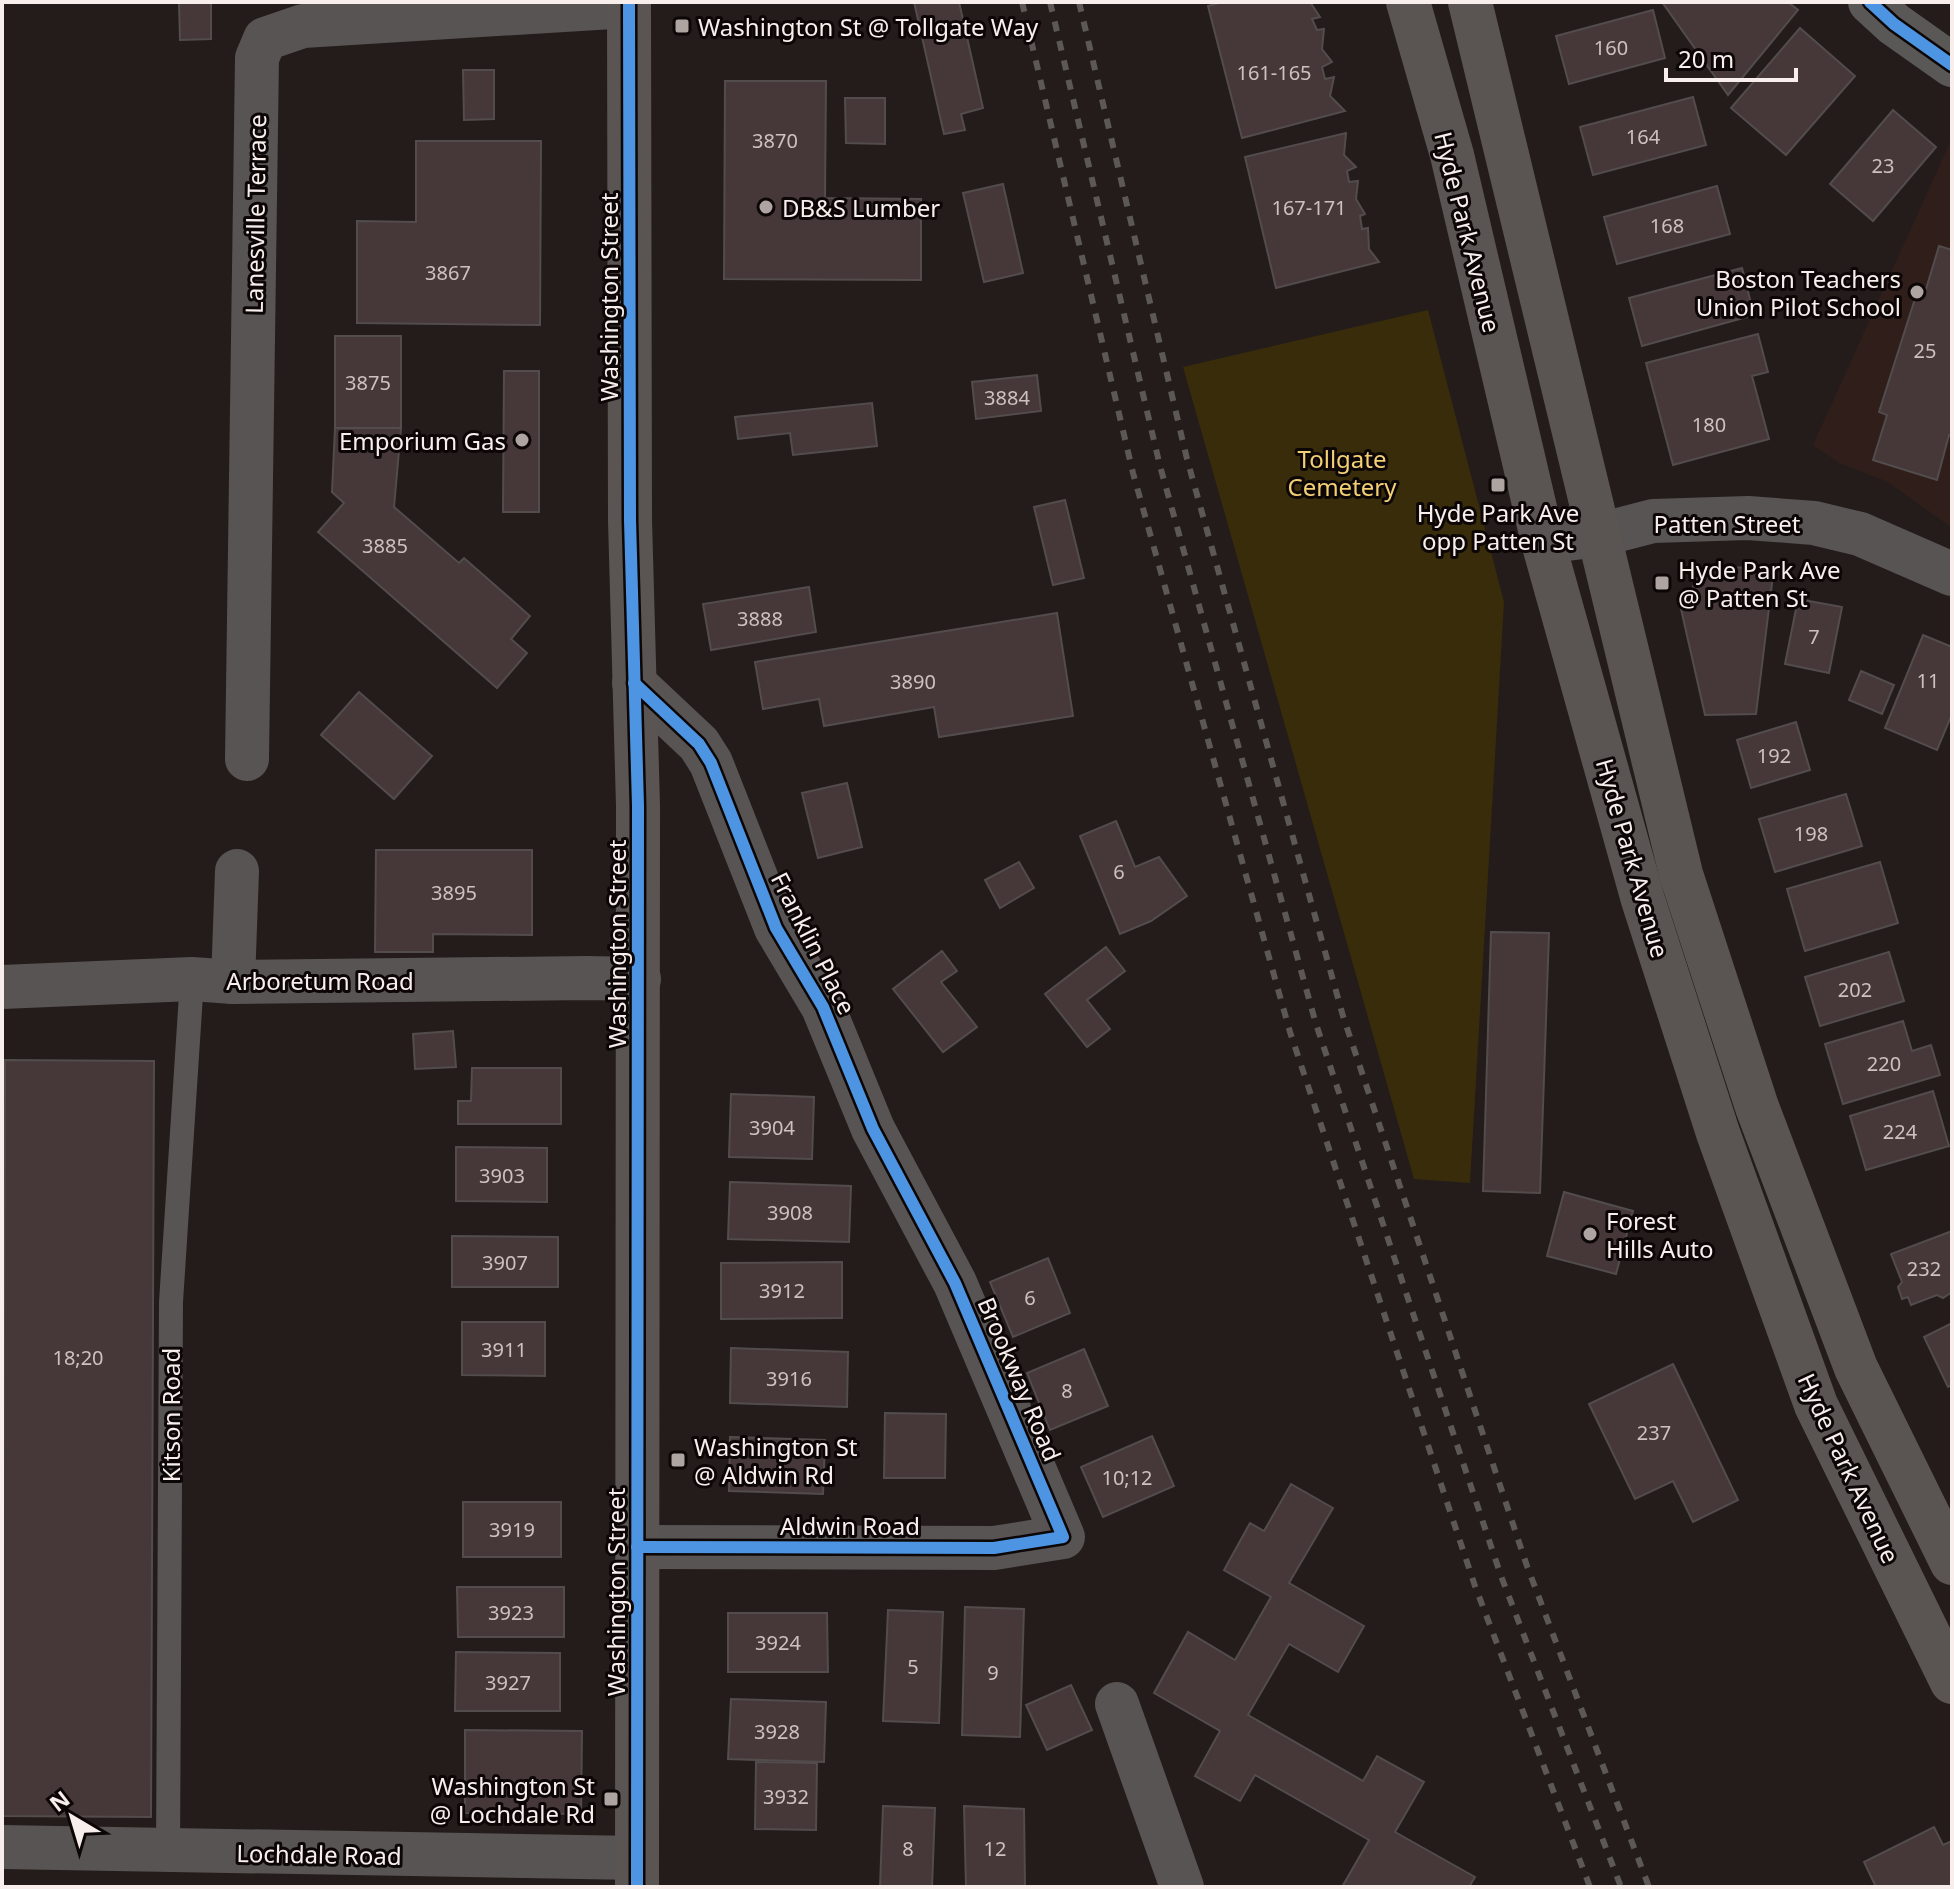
<svg xmlns="http://www.w3.org/2000/svg" width="1954" height="1889" viewBox="0 0 1954 1889" font-family="'Noto Sans',sans-serif">
<style>
.built{fill:#2f1e1a}
.green{fill:#382c0b}
.building{fill:#463839;stroke:#524c4c;stroke-width:2}
.lines{fill:none;stroke-linecap:round;stroke-linejoin:round}
.service{stroke:#575453;stroke-width:24}
.minor{stroke:#575453;stroke-width:44}
.secondary{stroke:#5a5856;stroke-width:44}
.primary{stroke:#5a5553;stroke-width:44}
.rail{stroke:#5c5856;stroke-width:6;stroke-dasharray:10 10;stroke-linecap:butt}
.cycleway-casing{stroke:#0c0706;stroke-width:17}
.cycleway{stroke:#4d94e3;stroke-width:12}
.poi-dot{fill:#aea5a3;stroke:#0c0706;stroke-width:3}
.labels{text-anchor:middle;dominant-baseline:central;stroke-width:6;stroke-linejoin:round;paint-order:stroke}
.number-label{font-size:20px;fill:#ccc1c0}
.poi-label{font-size:24px;fill:#f8efed;stroke:#0c0706;text-anchor:start}
.street-label{font-size:24px;fill:#f8efed;stroke:#0c0706}
.park-label{font-size:24px;fill:#f3d074;stroke:#0c0706}
</style>
<rect width="100%" height="100%" fill="#241c1a"/>
<path class="built" d="M1952 138V528L1888 482 1839 463 1813 445Z"/>
<path class="green" d="M1428 310 1504 602 1470 1183 1414 1179 1183 367Z"/>
<g class="building">
<path d="M179 2H211V39L180 40Z"/>
<path d="M914 2H959L983 108 961 114 965 130 944 134Z"/>
<path d="M1223 2H1310L1320 17 1312 19 1317 30 1324 29 1322 49 1332 62 1322 67 1325 79 1334 77 1330 96 1345 111 1242 138 1208 6Z"/>
<path d="M1662 2H1788L1798 10 1728 95Z"/>
<path d="M1653 10 1665 58 1569 84 1556 36Z"/>
<path d="M1800 28 1855 76 1786 155 1731 108Z"/>
<path d="M463 70H494V119L464 120Z"/>
<path d="M725 81H826L825 198 921 199V280L724 279Z"/>
<path d="M1693 97 1706 145 1593 175 1580 127Z"/>
<path d="M845 98H885V144L846 143Z"/>
<path d="M1893 110 1936 147 1873 221 1830 184Z"/>
<path d="M1346 133 1344 155 1356 167 1347 171 1349 182 1358 181 1356 199 1365 214 1360 216 1362 229 1368 228 1369 249 1379 262 1276 288 1245 157Z"/>
<path d="M416 141H541L540 325 357 323V221L416 222Z"/>
<path d="M1003 184 1023 273 984 282 963 193Z"/>
<path d="M1717 186 1730 234 1617 264 1604 217Z"/>
<path d="M1939 246 1952 250V436L1949 435 1937 480 1873 460 1887 415 1879 412 1919 286 1926 289Z"/>
<path d="M1742 268 1754 315 1642 346 1629 298Z"/>
<path d="M1758 334 1768 372 1752 376 1769 439 1673 465 1646 363Z"/>
<rect x="335" y="336" width="66" height="92"/>
<path d="M504 371H539V512H503Z"/>
<path d="M1037 375 1041 411 976 419 972 382Z"/>
<path d="M872 403 877 446 793 455 790 433 738 439 735 417Z"/>
<path d="M335 428H401L394 507 459 563 464 558 530 616 511 639 527 653 497 688 318 532 344 503 332 492Z"/>
<path d="M1065 500 1084 578 1053 585 1034 507Z"/>
<path d="M1774 567 1756 714 1705 715 1681 609 1703 568Z"/>
<path d="M809 587 816 632 711 650 703 604Z"/>
<path d="M1798 599 1842 607 1829 673 1785 664Z"/>
<path d="M1057 613 1073 716 939 737 934 707 824 726 819 699 763 709 755 662Z"/>
<path d="M1923 635 1952 647V714L1937 750 1885 728Z"/>
<path d="M1861 671 1894 685 1882 714 1849 700Z"/>
<path d="M359 692 432 756 394 799 321 735Z"/>
<path d="M1796 722 1810 770 1751 788 1737 740Z"/>
<path d="M847 783 862 847 818 858 802 793Z"/>
<path d="M1846 794 1862 846 1775 872 1759 819Z"/>
<path d="M1116 821 1135 867 1159 857 1187 896 1151 921 1120 934 1080 836Z"/>
<path d="M376 850H532V935L433 934V952H375Z"/>
<path d="M1019 862 1034 888 1000 908 985 880Z"/>
<path d="M1880 862 1898 923 1805 951 1787 889Z"/>
<path d="M1491 932 1549 933 1540 1193 1483 1191Z"/>
<path d="M1106 947 1125 971 1087 1000 1110 1029 1087 1047 1045 994Z"/>
<path d="M942 951 957 971 941 982 977 1027 943 1052 893 989Z"/>
<path d="M1889 952 1904 1001 1820 1026 1805 977Z"/>
<path d="M1903 1021 1912 1051 1931 1045 1940 1075 1843 1104 1825 1044Z"/>
<path d="M453 1031 456 1067 415 1069 413 1034Z"/>
<path d="M5 1060 154 1061 151 1817 2 1816Z"/>
<path d="M472 1068H561V1124H458V1101H471Z"/>
<path d="M1933 1091 1949 1146 1866 1170 1850 1116Z"/>
<path d="M731 1094 814 1097 812 1159 729 1157Z"/>
<path d="M456 1147 547 1148V1202L456 1201Z"/>
<path d="M730 1182 851 1186 849 1242 728 1239Z"/>
<path d="M1564 1192 1633 1211 1616 1274 1547 1256Z"/>
<path d="M1952 1231V1292L1943 1298 1937 1295 1911 1305 1908 1297 1902 1299 1898 1287 1902 1282 1891 1254Z"/>
<path d="M452 1236 558 1237V1287H452Z"/>
<path d="M1048 1258 1070 1313 1013 1337 990 1282Z"/>
<path d="M842 1262V1318L721 1319V1263Z"/>
<path d="M462 1322H545V1376L462 1375Z"/>
<path d="M1952 1323V1385L1948 1387 1924 1337Z"/>
<path d="M731 1348 848 1352 847 1407 730 1403Z"/>
<path d="M1084 1349 1108 1406 1050 1430 1027 1373Z"/>
<path d="M1673 1364 1738 1500 1693 1522 1673 1481 1635 1499 1589 1404Z"/>
<path d="M885 1413 946 1414 945 1478H884Z"/>
<path d="M1152 1436 1174 1486 1103 1517 1081 1467Z"/>
<path d="M730 1437 825 1440 823 1494 729 1491Z"/>
<path d="M1291 1484 1333 1508 1289 1583 1364 1626 1338 1672 1289 1644 1248 1715 1363 1781 1377 1756 1424 1782 1395 1832 1475 1877 1469 1887H1342L1369 1840 1255 1775 1240 1801 1195 1776 1220 1731 1154 1693 1188 1632 1235 1660 1271 1597 1224 1570 1250 1523 1264 1531Z"/>
<rect x="463" y="1502" width="98" height="55"/>
<path d="M457 1587H564V1637H458Z"/>
<path d="M965 1607 1024 1609 1020 1737 962 1735Z"/>
<path d="M888 1610 943 1612 939 1723 883 1721Z"/>
<path d="M728 1613H827L828 1672H728Z"/>
<path d="M456 1652 560 1653V1711H455Z"/>
<path d="M1071 1685 1092 1730 1047 1750 1026 1705Z"/>
<path d="M731 1699 826 1702 824 1762 728 1759Z"/>
<path d="M465 1730 582 1731 581 1814 465 1813Z"/>
<path d="M756 1762 817 1763 816 1830 755 1829Z"/>
<path d="M883 1806 935 1808 932 1887H880Z"/>
<path d="M964 1806 1024 1809 1025 1887H966Z"/>
<path d="M1934 1827 1943 1845 1952 1841V1887H1876L1864 1862Z"/>
</g>
<g class="lines">
<path class="service" d="M168 1851 171 1302 192 979"/>
<g class="minor">
<path d="M1543 542 1599 535 1653 521 1748 518 1814 523 1860 534 1952 574"/>
<path d="M634 683 699 744 711 763 776 928 823 1007 873 1129 955 1283 1063 1537 994 1548 637 1547"/>
<path d="M247 759 257 58 265 39 303 26 629 6"/>
<path d="M233 982 237 871"/>
<path d="M2 987 192 979 233 982 587 978 639 979"/>
<path d="M1117 1704 1182 1887"/>
<path d="M2 1847 637 1858"/>
</g>
<path class="secondary" d="M1870 2 1894 24 1952 65"/>
<g class="primary">
<path d="M629 2 630 520 638 806 637 1887"/>
<path d="M1408 2 1452 155 1543 542 1643 900 1718 1133 1816 1405 1952 1682"/>
<path d="M1470 2 1681 874 1757 1107 1856 1368 1952 1563"/>
</g>
<g class="rail">
<path d="M1022 2 1133 473 1290 1032 1475 1586 1590 1887"/>
<path d="M1050 2 1160 466 1316 1024 1501 1576 1621 1887"/>
<path d="M1079 2 1187 459 1343 1016 1527 1566 1649 1887"/>
</g>
<defs>
<g id="cycleway">
<path d="M629 2 630 520 638 806 637 1887"/>
<path d="M1870 2 1894 24 1952 65"/>
<path d="M634 683 699 744 711 763 776 928 823 1007 873 1129 955 1283 1063 1537 994 1548 637 1547"/>
</g>
</defs>
<use href="#cycleway" class="cycleway-casing"/>
<use href="#cycleway" class="cycleway"/>
</g>
<g class="poi-dot">
<rect x="674" y="18" width="16" height="16" rx="4"/>
<circle cx="766" cy="207" r="8"/>
<circle cx="1917" cy="292" r="8"/>
<circle cx="522" cy="440" r="8"/>
<rect x="1490" y="477" width="16" height="16" rx="4"/>
<rect x="1654" y="575" width="16" height="16" rx="4"/>
<circle cx="1590" cy="1234" r="8"/>
<rect x="670" y="1452" width="16" height="16" rx="4"/>
<rect x="603" y="1791" width="16" height="16" rx="4"/>
</g>
<g class="labels">
<g class="number-label">
<text x="1611" y="47">160</text>
<text x="1274" y="72">161-165</text>
<text x="1643" y="136">164</text>
<text x="775" y="140">3870</text>
<text x="1883" y="165">23</text>
<text x="1309" y="207">167-171</text>
<text x="1667" y="225">168</text>
<text x="448" y="272">3867</text>
<text x="1925" y="350">25</text>
<text x="368" y="382">3875</text>
<text x="1007" y="397">3884</text>
<text x="1709" y="424">180</text>
<text x="385" y="545">3885</text>
<text x="760" y="618">3888</text>
<text x="1814" y="636">7</text>
<text x="1928" y="680">11</text>
<text x="913" y="681">3890</text>
<text x="1774" y="755">192</text>
<text x="1811" y="833">198</text>
<text x="1119" y="871">6</text>
<text x="454" y="892">3895</text>
<text x="1855" y="989">202</text>
<text x="1884" y="1063">220</text>
<text x="772" y="1127">3904</text>
<text x="1900" y="1131">224</text>
<text x="502" y="1175">3903</text>
<text x="790" y="1212">3908</text>
<text x="505" y="1262">3907</text>
<text x="1924" y="1268">232</text>
<text x="782" y="1290">3912</text>
<text x="1030" y="1297">6</text>
<text x="504" y="1349">3911</text>
<text x="78" y="1357">18;20</text>
<text x="789" y="1378">3916</text>
<text x="1067" y="1390">8</text>
<text x="1654" y="1432">237</text>
<text x="1127" y="1477">10;12</text>
<text x="512" y="1529">3919</text>
<text x="511" y="1612">3923</text>
<text x="778" y="1642">3924</text>
<text x="913" y="1666">5</text>
<text x="993" y="1672">9</text>
<text x="508" y="1682">3927</text>
<text x="777" y="1731">3928</text>
<text x="786" y="1796">3932</text>
<text x="908" y="1848">8</text>
<text x="995" y="1848">12</text>
</g>
<g class="poi-label">
<text x="698" y="26">Washington St @ Tollgate Way</text>
<text x="782" y="207">DB&amp;S Lumber</text>
<text x="1901" y="278" text-anchor="end">Boston Teachers<tspan x="1901" dy="28">Union Pilot School</tspan></text>
<text x="506" y="440" text-anchor="end">Emporium Gas</text>
<text x="1498" y="512" text-anchor="middle">Hyde Park Ave<tspan x="1498" dy="28">opp Patten St</tspan></text>
<text x="1678" y="569">Hyde Park Ave<tspan x="1678" dy="28">@ Patten St</tspan></text>
<text x="1606" y="1220">Forest<tspan x="1606" dy="28">Hills Auto</tspan></text>
<text x="694" y="1446">Washington St<tspan x="694" dy="28">@ Aldwin Rd</tspan></text>
<text x="595" y="1785" text-anchor="end">Washington St<tspan x="595" dy="28">@ Lochdale Rd</tspan></text>
</g>
<g class="street-label">
<text transform="translate(255 214) rotate(-89)">Lanesville Terrace</text>
<text transform="translate(1468 232) rotate(76)">Hyde Park Avenue</text>
<text transform="translate(608 297) rotate(-90)">Washington Street</text>
<text x="1727" y="523">Patten Street</text>
<text transform="translate(1633 858) rotate(74)">Hyde Park Avenue</text>
<text transform="translate(814 943) rotate(63)">Franklin Place</text>
<text transform="translate(616 944) rotate(-90)">Washington Street</text>
<text x="320" y="980">Arboretum Road</text>
<text transform="translate(1020 1379) rotate(67)">Brookway Road</text>
<text transform="translate(170 1415) rotate(-90)">Kitson Road</text>
<text transform="translate(1849 1468) rotate(65)">Hyde Park Avenue</text>
<text x="850" y="1525">Aldwin Road</text>
<text transform="translate(615 1592) rotate(-90)">Washington Street</text>
<text transform="translate(319 1854) rotate(1)">Lochdale Road</text>
</g>
<g class="park-label">
<text x="1342" y="458">Tollgate<tspan x="1342" dy="28">Cemetery</tspan></text>
</g>
</g>
<rect width="1954" height="1889" fill="none" stroke="#f8efed" stroke-width="8"/>
<g transform="translate(72 1817) rotate(322)" stroke="#0c0706" stroke-width="6" paint-order="stroke">
<path d="M0-6L14 30L0 20L-14 30Z" fill="#f8efed"/>
<text y="-12" font-size="22" font-weight="bold" text-anchor="middle" fill="#f8efed">N</text>
</g>
<path d="M1666 68v12h130v-12" fill="none" stroke="#f8efed" stroke-width="4"/>
<text x="1678" y="68" font-size="24" fill="#f8efed" stroke="#0c0706" stroke-width="6" paint-order="stroke">20 m</text>
</svg>
